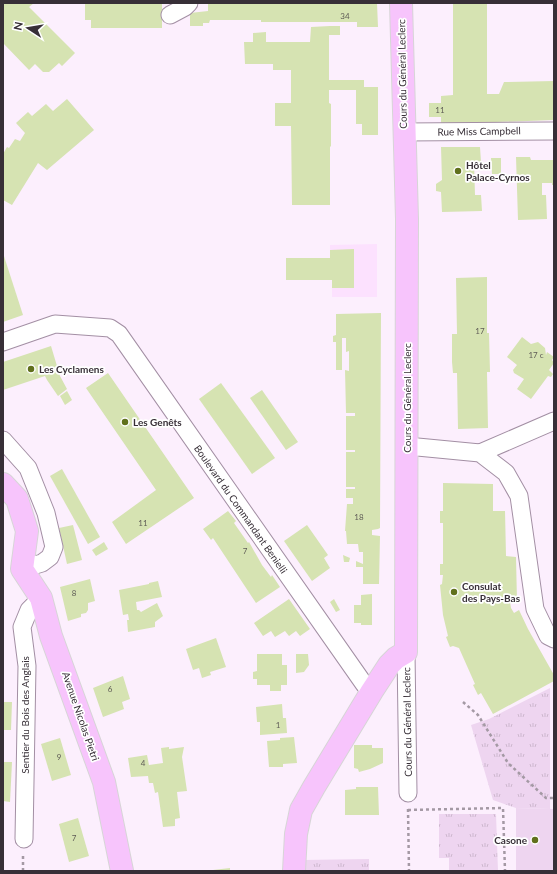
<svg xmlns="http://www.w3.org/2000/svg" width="557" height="874" viewBox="0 0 557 874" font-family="Lato,sans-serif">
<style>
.built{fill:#fce1fe}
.grass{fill:#eed5f0}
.park{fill:url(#park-tufts)}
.building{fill:#d6e3b2}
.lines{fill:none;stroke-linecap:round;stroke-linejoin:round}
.minor-casing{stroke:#a38fa4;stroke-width:19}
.major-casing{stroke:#d7d5d7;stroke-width:24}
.path{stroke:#a499a4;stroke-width:2.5;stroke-dasharray:3 3;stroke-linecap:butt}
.minor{stroke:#fff;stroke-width:17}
.major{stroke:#f7c4fc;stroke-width:22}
.poi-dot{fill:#60701c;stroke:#fff;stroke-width:1.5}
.labels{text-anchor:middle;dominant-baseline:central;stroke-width:3.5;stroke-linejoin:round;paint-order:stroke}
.number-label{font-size:8px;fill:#5f5c56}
.street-label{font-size:10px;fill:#372f37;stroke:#fff}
.poi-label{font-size:10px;font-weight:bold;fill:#372f37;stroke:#fff;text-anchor:start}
</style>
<defs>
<pattern id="park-tufts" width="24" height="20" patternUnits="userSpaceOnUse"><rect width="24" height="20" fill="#eed5f0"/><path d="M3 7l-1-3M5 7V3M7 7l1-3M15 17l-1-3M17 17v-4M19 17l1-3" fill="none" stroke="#cdb7ce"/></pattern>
</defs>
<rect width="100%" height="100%" fill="#fceffd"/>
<path class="built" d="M377 244V297H332V280H286V258H330V245Z"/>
<path class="grass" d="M516 808 554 809V871H516Z"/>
<g class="park">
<path d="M550 688V809L516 808 493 800 471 725 489 719Z"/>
<path d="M439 814H496L498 871H449V858H439Z"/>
<path d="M369 859V871H302V860Z"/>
</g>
<g class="building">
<path d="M3 3H34L29 7 75 53 62 66 59 63 49 72H43L35 64 29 70 3 43Z"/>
<path d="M85 3H162V28H91V20H85Z"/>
<path d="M208 3H377L378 27H357V22H261V20H210L209 23H203V26H190V13L208 11Z"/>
<path d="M453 3H487V94H499L504 82 554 81V120L441 124V117H429V103H441V96L453 95Z"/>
<path d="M330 26H340V35H329V80H364V87H378V135H362V124H356V90H329V103L331 104V146L330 147V205H292L291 126H275V103H291V70H273V64H245L244 42H253V33L266 32V42H310L311 27Z"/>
<path d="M67 99 94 130 47 170 38 163 12 205 3 200V154L7 147 9 148 15 139 20 141 25 133 16 123 28 112 32 116 46 104 53 111Z"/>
<path d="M441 147H480L481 162H474L475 195H481L482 211 442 212 441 192 436 191V184L442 180Z"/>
<path d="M516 157H530L531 160H554V185H552V183H542V195H546L547 219 518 220Z"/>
<path d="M491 158H501V174H492Z"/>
<path d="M354 249V288H332V280H286V258H330V250Z"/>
<path d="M3 253 23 315 3 322Z"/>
<path d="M487 277V333H489L490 372H487L488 428 458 429 457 373H453L452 362V334H457L456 278Z"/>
<path d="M381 313 380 528 378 529 372 530V535L380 536 379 584H363V567H356V561L363 564V552H359L358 544H347L346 531H345L347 504H353V498H346V489H355V487H346V452H355V450H346V416H355V413H346L345 370 349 371V351L346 352V338H342V370H336V342H333V336L336 335V314Z"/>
<path d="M522 337 531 344 538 342 545 348 546 355 547 352 554 357 552 360 554 363 549 370 553 374 551 377 548 376 531 399 517 389 524 379 514 373 513 370 517 365 507 357Z"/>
<path d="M51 346 60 376 67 389 58 396 47 380 45 376 3 390V362Z"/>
<path d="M108 373 194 498 126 544 112 522 156 490 86 388Z"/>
<path d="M221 383 275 458 252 474 199 399Z"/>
<path d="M262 390 298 442 286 450 250 398Z"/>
<path d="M67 391 72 400 65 405 60 396Z"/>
<path d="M62 469 100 537 88 544 50 476Z"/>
<path d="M443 483 493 484V511H505L506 556 516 557 517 602H510L511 608 514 613 519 610 528 629 554 675V681L493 714 481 693 478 695 473 685 475 684 459 648 453 646 450 647 446 637 448 636 443 615 440 585 442 584 443 575H440V564H443V523H440V511H443Z"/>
<path d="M228 511 236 521 234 523 248 543 249 542 262 565 271 577 272 575 280 587 256 603 213 538 211 540 203 529Z"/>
<path d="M73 525 82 560 67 564 59 528Z"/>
<path d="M307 525 328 555 324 558 330 568 312 581 284 541Z"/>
<path d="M104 542 108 549 96 556 92 550Z"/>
<path d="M343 555 350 558 349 562H344Z"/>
<path d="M90 579 95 601 88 603V610L86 613 81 614V617L68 621 60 587Z"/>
<path d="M158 581 162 597 136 602 137 610H139L141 612 157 603 163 616 155 622V627L128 632 127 620H129L128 614 123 615 119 590 149 584V583Z"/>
<path d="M372 594V625H361V623H354V605H361V595Z"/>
<path d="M289 599 310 629 300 636 296 631 289 636 285 631 275 637 271 631 263 636 254 623Z"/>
<path d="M334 599 340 610 336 612 330 602Z"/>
<path d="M216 638 226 667 210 672 211 675 202 678 199 668 193 670 186 649Z"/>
<path d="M257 654H282V665H287V685H281V691H270V685H257V679H253V672L257 671Z"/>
<path d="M296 654H308L309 665 304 672 296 673Z"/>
<path d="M123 676 130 699 122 702 124 709 103 717 93 688Z"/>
<path d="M3 702H12L11 730H3Z"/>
<path d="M282 704 283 718H286L287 733 260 735V722H257L256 707Z"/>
<path d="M294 737 297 763 283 764V767H269L267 741 280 740V738Z"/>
<path d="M60 738 71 775 52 781 41 744Z"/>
<path d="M354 745H372V748H383V763L370 769 359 772 358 769 354 768Z"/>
<path d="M169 747V749L184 747 182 757 187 791 177 792 180 818 175 819V826L163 827 158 792 155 793 153 783H149L148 776 131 777 128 758 147 755 149 765 163 763 161 748Z"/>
<path d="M3 762H12L10 802 3 801Z"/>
<path d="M356 787H378L379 815H345V790L356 789Z"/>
<path d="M78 818 89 856 69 862 59 824Z"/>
<path d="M230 868V871H213V870Z"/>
</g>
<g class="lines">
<defs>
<g id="minor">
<path d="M170 15 185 7 189 3"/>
<path d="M404 132 554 131"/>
<path d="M3 342 55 324 110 328 119 334 364 684 372 691"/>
<path d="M3 440 28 468 46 513 54 547 50 557 42 563 22 569"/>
<path d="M407 446 480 453 506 473 519 496 535 609 548 636 554 639"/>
<path d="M480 453 554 421"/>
<path d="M406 652 408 793"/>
<path d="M24 839 27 666 22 627 29 610 41 598"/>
</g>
<g id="major">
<path d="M3 484 17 499 27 531 22 569 41 598 51 636 104 782 122 871"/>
<path d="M294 871 296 834 301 810 314 787 372 691 389 665 396 658 406 652 407 219 401 3"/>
</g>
</defs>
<use href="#minor" class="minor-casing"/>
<use href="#major" class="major-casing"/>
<g class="path">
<path d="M463 702 478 715 508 763 546 798H554"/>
<path d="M408 809 409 871"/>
<path d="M408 810 503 808 505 871"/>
<path d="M23 871V854"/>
</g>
<use href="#minor" class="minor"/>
<use href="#major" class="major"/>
</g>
<g class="poi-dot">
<circle cx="458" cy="171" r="4"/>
<circle cx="31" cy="369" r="4"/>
<circle cx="125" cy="422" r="4"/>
<circle cx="454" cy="592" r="4"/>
<circle cx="535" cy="840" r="4"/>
</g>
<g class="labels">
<g class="number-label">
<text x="345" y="16">34</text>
<text x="440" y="110">11</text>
<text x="480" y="331">17</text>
<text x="536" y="355">17 c</text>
<text x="359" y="517">18</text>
<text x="143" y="523">11</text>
<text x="245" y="551">7</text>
<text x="74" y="593">8</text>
<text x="110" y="689">6</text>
<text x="278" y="725">1</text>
<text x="59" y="757">9</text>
<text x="143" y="763">4</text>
<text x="74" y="838">7</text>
</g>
<g class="street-label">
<text transform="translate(402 74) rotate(-91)">Cours du Général Leclerc</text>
<text transform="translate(479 131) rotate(-1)">Rue Miss Campbell</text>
<text transform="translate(407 398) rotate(-90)">Cours du Général Leclerc</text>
<text transform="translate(241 509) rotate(55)">Boulevard du Commandant Benielli</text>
<text transform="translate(25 715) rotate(-90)">Sentier du Bois des Anglais</text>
<text transform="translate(81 716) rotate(71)">Avenue Nicolas Pietri</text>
<text transform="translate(407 722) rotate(-91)">Cours du Général Leclerc</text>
</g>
<g class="poi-label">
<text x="466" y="165">Hôtel<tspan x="466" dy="12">Palace-Cyrnos</tspan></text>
<text x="39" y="369">Les Cyclamens</text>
<text x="133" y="422">Les Genêts</text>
<text x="462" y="586">Consulat<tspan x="462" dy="12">des Pays-Bas</tspan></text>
<text x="527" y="840" text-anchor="end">Casone</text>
</g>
</g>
<rect width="557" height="874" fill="none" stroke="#372f37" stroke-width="8"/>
<g transform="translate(28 28) rotate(282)" stroke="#ffffff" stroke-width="3" paint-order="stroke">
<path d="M0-3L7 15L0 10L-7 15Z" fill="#372f37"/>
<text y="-6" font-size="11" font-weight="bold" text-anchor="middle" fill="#372f37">N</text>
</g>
</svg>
